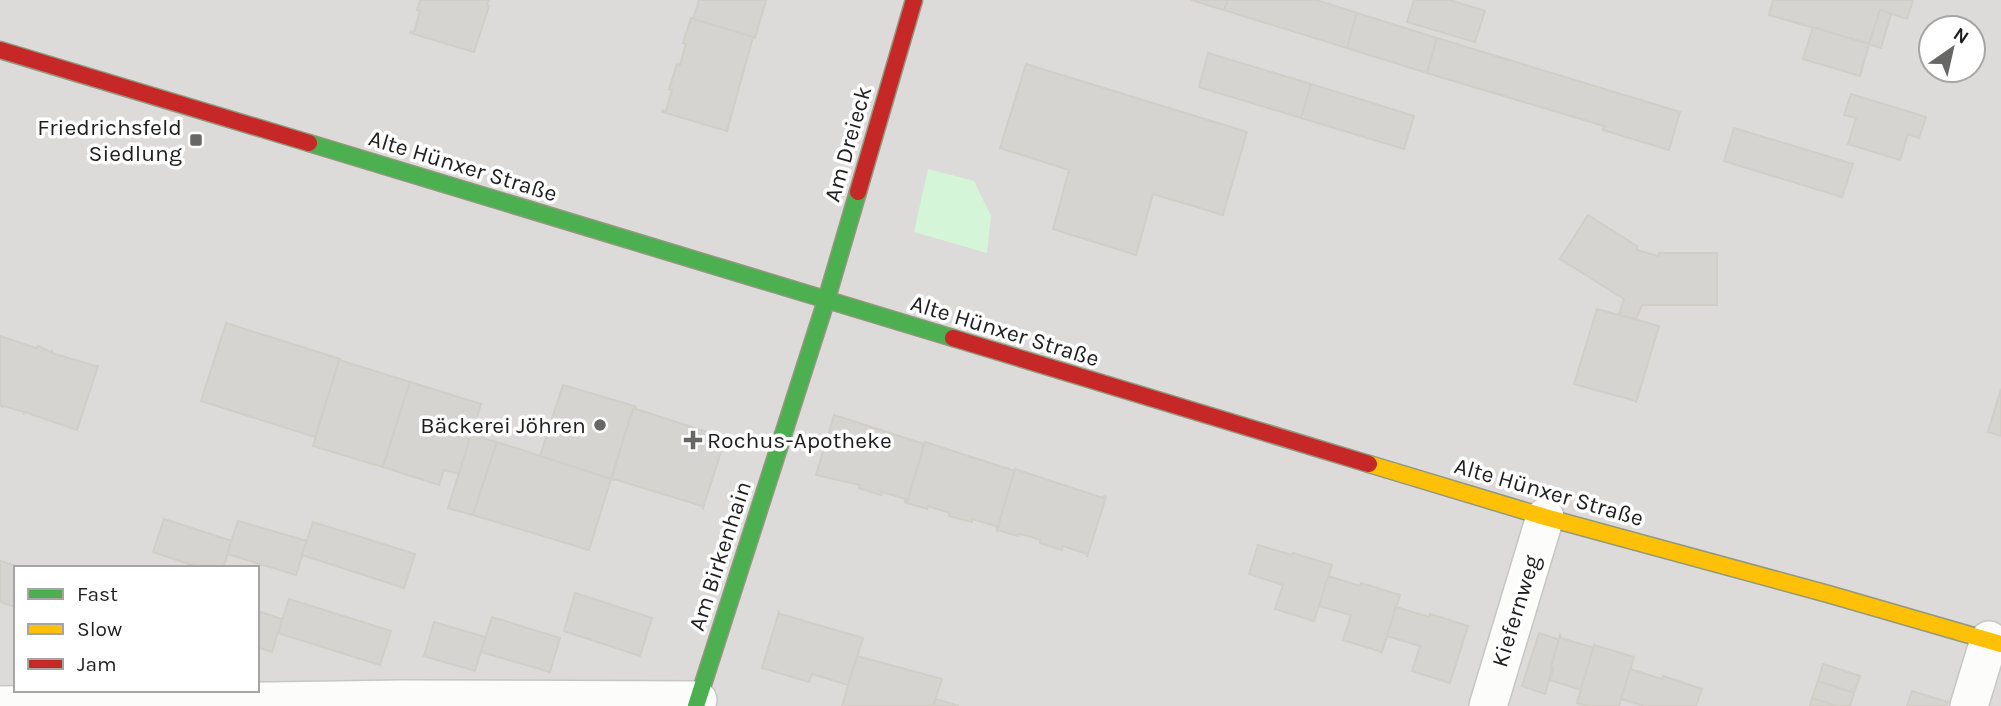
<svg xmlns="http://www.w3.org/2000/svg" width="2001" height="706" viewBox="0 0 2001 706" font-family="Karla,sans-serif">
<style>
.residential{fill:#dcdbd9;fill-rule:evenodd}
.park{fill:#d4f5d8}
.building{fill:#d5d4d0;stroke:#d1cec8;stroke-width:2}
.lines{fill:none;stroke-linecap:round;stroke-linejoin:round}
.street-casing{stroke:#c6c6c3;stroke-width:40}
.fast-casing{stroke:#93987e;stroke-width:19}
.slow-casing{stroke:#93987e;stroke-width:19}
.jam-casing{stroke:#93987e;stroke-width:19}
.street{stroke:#fcfcfb;stroke-width:37}
.fast{stroke:#4caf50;stroke-width:16}
.slow{stroke:#ffc107;stroke-width:16}
.jam{stroke:#c62828;stroke-width:16}
.poi-dot{fill:#676765;stroke:#fff;stroke-width:2.5}
.labels{text-anchor:middle;dominant-baseline:central;stroke-width:7;stroke-linejoin:round;paint-order:stroke}
.poi-label{font-size:23px;fill:#1f1f1f;stroke:#fff;text-anchor:end}
.street-label{font-size:23px;fill:#1f1f1f;stroke:#fff}
</style>
<rect width="100%" height="100%" fill="#edece7"/>
<path class="residential" d="M0 0H2001V706H0ZM1931 28H1973V70H1931ZM16 568H257V690H16Z"/>
<path class="park" d="M928 169 974 181 991 216 987 253 914 232Z"/>
<g class="building">
<path d="M420 0H489L487 5 489 6 474 52 410 33 411 31 414 32 420 11 417 10Z"/>
<path d="M699 0H766L755 38 693 19Z"/>
<path d="M1191 0H1228L1224 10Z"/>
<path d="M1228 0H1316L1357 13 1347 48 1224 10Z"/>
<path d="M1414 0H1450L1485 11 1475 42 1407 22Z"/>
<path d="M1773 0H1913L1907 19 1880 10 1869 44 1769 15Z"/>
<path d="M1880 10 1891 14 1881 48 1869 44Z"/>
<path d="M1357 13 1437 38 1427 73 1347 48Z"/>
<path d="M691 18 753 37 727 131 662 112 663 110 666 111 672 90 669 89 677 64 680 65 686 44 683 43Z"/>
<path d="M1813 27 1869 44 1860 76 1803 59Z"/>
<path d="M1437 38 1680 112 1669 150 1603 130 1604 126 1427 73Z"/>
<path d="M1208 53 1311 84 1301 118 1199 87Z"/>
<path d="M1026 64 1247 132 1223 215 1153 194 1136 255 1053 229 1069 170 1000 148Z"/>
<path d="M1311 84 1414 116 1404 149 1301 118Z"/>
<path d="M1851 94 1926 117 1919 138 1908 134 1900 160 1848 144 1856 118 1844 115Z"/>
<path d="M1734 128 1853 164 1842 197 1724 161Z"/>
<path d="M1588 215 1637 246V250L1658 256 1659 253H1717V305H1642L1636 319 1619 315 1624 299 1560 259Z"/>
<path d="M1597 309 1659 326 1636 403V401L1574 384Z"/>
<path d="M226 323 340 359 315 437 201 401Z"/>
<path d="M0 336 36 348 38 346 51 352 52 351V353L95 366H98L77 430 25 412 24 413V412L4 406 2 407 0 405Z"/>
<path d="M339 360 410 382 383 467 313 446Z"/>
<path d="M410 382 481 404 459 474 444 470 439 485 383 467Z"/>
<path d="M563 385 634 406 611 479 540 456Z"/>
<path d="M2001 389V436L1988 432Z"/>
<path d="M634 406 636 407V409L723 437 724 435 726 436 703 508 702 506 614 479 613 480H611Z"/>
<path d="M834 415 924 444 907 503 905 502 906 499 882 492 881 495 859 488 860 485 816 475Z"/>
<path d="M471 435 497 442 473 515 448 508Z"/>
<path d="M497 442 611 479 589 550 473 515Z"/>
<path d="M925 442 1015 471 997 530 996 526 972 519V522L949 516 950 513 928 506 927 509 907 503Z"/>
<path d="M1015 469 1103 498 1104 496 1106 497 1087 557V554L1063 546 1062 550 1040 543V540L1029 536 1019 534 1018 536 997 530Z"/>
<path d="M164 519 232 541 223 568H201L153 552Z"/>
<path d="M238 521 307 541 296 575 227 554Z"/>
<path d="M313 522 415 554 404 588 302 555Z"/>
<path d="M1258 545 1292 555 1293 553 1332 565 1314 621 1275 609 1283 585 1249 574Z"/>
<path d="M0 561 23 568H16V607L0 602Z"/>
<path d="M1328 576 1360 586 1361 583 1400 595 1382 652 1343 640 1351 615 1319 606Z"/>
<path d="M575 593 652 618 640 656 564 631Z"/>
<path d="M289 599 391 631 380 665 278 633Z"/>
<path d="M1396 607 1429 617 1430 614 1468 626 1450 683 1412 671 1420 646 1387 636Z"/>
<path d="M257 611 282 619 272 652 257 647Z"/>
<path d="M779 612 780 614 863 638 848 685 812 674 809 682 762 668Z"/>
<path d="M492 617 560 638 550 672 481 652Z"/>
<path d="M434 622 485 637 475 671 424 656Z"/>
<path d="M1539 633 1560 640 1545 694 1522 686Z"/>
<path d="M1560 635 1561 638 1594 648 1581 690 1550 680 1553 668 1551 667Z"/>
<path d="M1594 645 1634 657 1619 706H1588L1577 703Z"/>
<path d="M857 656 942 679 933 706H842Z"/>
<path d="M1823 664 1860 676 1854 693 1818 681Z"/>
<path d="M1630 669 1662 679 1663 676 1702 689 1696 706H1645L1621 699Z"/>
<path d="M1818 681 1854 693 1850 706H1837L1812 698Z"/>
<path d="M1912 691 1948 702 1946 706H1907Z"/>
<path d="M1812 698 1837 706H1810Z"/>
<path d="M936 699 959 706H933Z"/>
</g>
<g class="lines">
<defs>
<g id="street">
<path d="M0 705 403 699 698 700"/>
<path d="M1488 706 1545 517"/>
<path d="M1969 706 1989 640"/>
</g>
<g id="fast">
<path d="M309 143 953 338"/>
<path d="M696 706 826 301 858 192"/>
</g>
<path id="slow" d="M1369 464 1545 517 1828 594 2001 644"/>
<g id="jam">
<path d="M0 50 309 143"/>
<path d="M858 192 914 0"/>
<path d="M953 338 1369 464"/>
</g>
</defs>
<use href="#street" class="street-casing"/>
<use href="#fast" class="fast-casing"/>
<use href="#slow" class="slow-casing"/>
<use href="#jam" class="jam-casing"/>
<use href="#street" class="street"/>
<use href="#fast" class="fast"/>
<use href="#slow" class="slow"/>
<use href="#jam" class="jam"/>
</g>
<g class="poi-dot">
<rect x="189" y="133" width="14" height="14" rx="3.5"/>
<circle cx="600" cy="425" r="7"/>
<path d="M689.5 429.5h7v7h7v7h-7v7h-7v-7h-7v-7h7z"/>
</g>
<g class="labels">
<g class="poi-label">
<text x="182" y="127">Friedrichsfeld<tspan x="182" dy="26">Siedlung</tspan></text>
<text x="586" y="425">Bäckerei Jöhren</text>
<text x="707" y="440" text-anchor="start">Rochus-Apotheke</text>
</g>
<g class="street-label">
<text transform="translate(848 144) rotate(-74)">Am Dreieck</text>
<text transform="translate(463 166) rotate(17)">Alte Hünxer Straße</text>
<text transform="translate(1005 331) rotate(17)">Alte Hünxer Straße</text>
<text transform="translate(1549 492) rotate(16)">Alte Hünxer Straße</text>
<text transform="translate(720 556) rotate(-72)">Am Birkenhain</text>
<text transform="translate(1516 611) rotate(-73)">Kiefernweg</text>
</g>
</g>
<rect x="14" y="566" width="245" height="126" fill="#ffffff" stroke="#a5a5a5" stroke-width="2"/>
<rect x="28" y="589" width="35" height="10" fill="#4caf50" stroke="#a5a5a5" stroke-width="2"/>
<text x="77" y="601" font-size="21" fill="#1f1f1f">Fast</text>
<rect x="28" y="624" width="35" height="10" fill="#ffc107" stroke="#a5a5a5" stroke-width="2"/>
<text x="77" y="636" font-size="21" fill="#1f1f1f">Slow</text>
<rect x="28" y="659" width="35" height="10" fill="#c62828" stroke="#a5a5a5" stroke-width="2"/>
<text x="77" y="671" font-size="21" fill="#1f1f1f">Jam</text>
<g transform="translate(1952 49) rotate(34)"><circle r="33" fill="#ffffff" stroke="#a5a5a5" stroke-width="2"/>
<path d="M0-5L12 26L0 18L-12 26Z" fill="#676765"/>
<text y="-10" font-size="19" font-weight="bold" text-anchor="middle" fill="#1f1f1f">N</text>
</g>
</svg>
